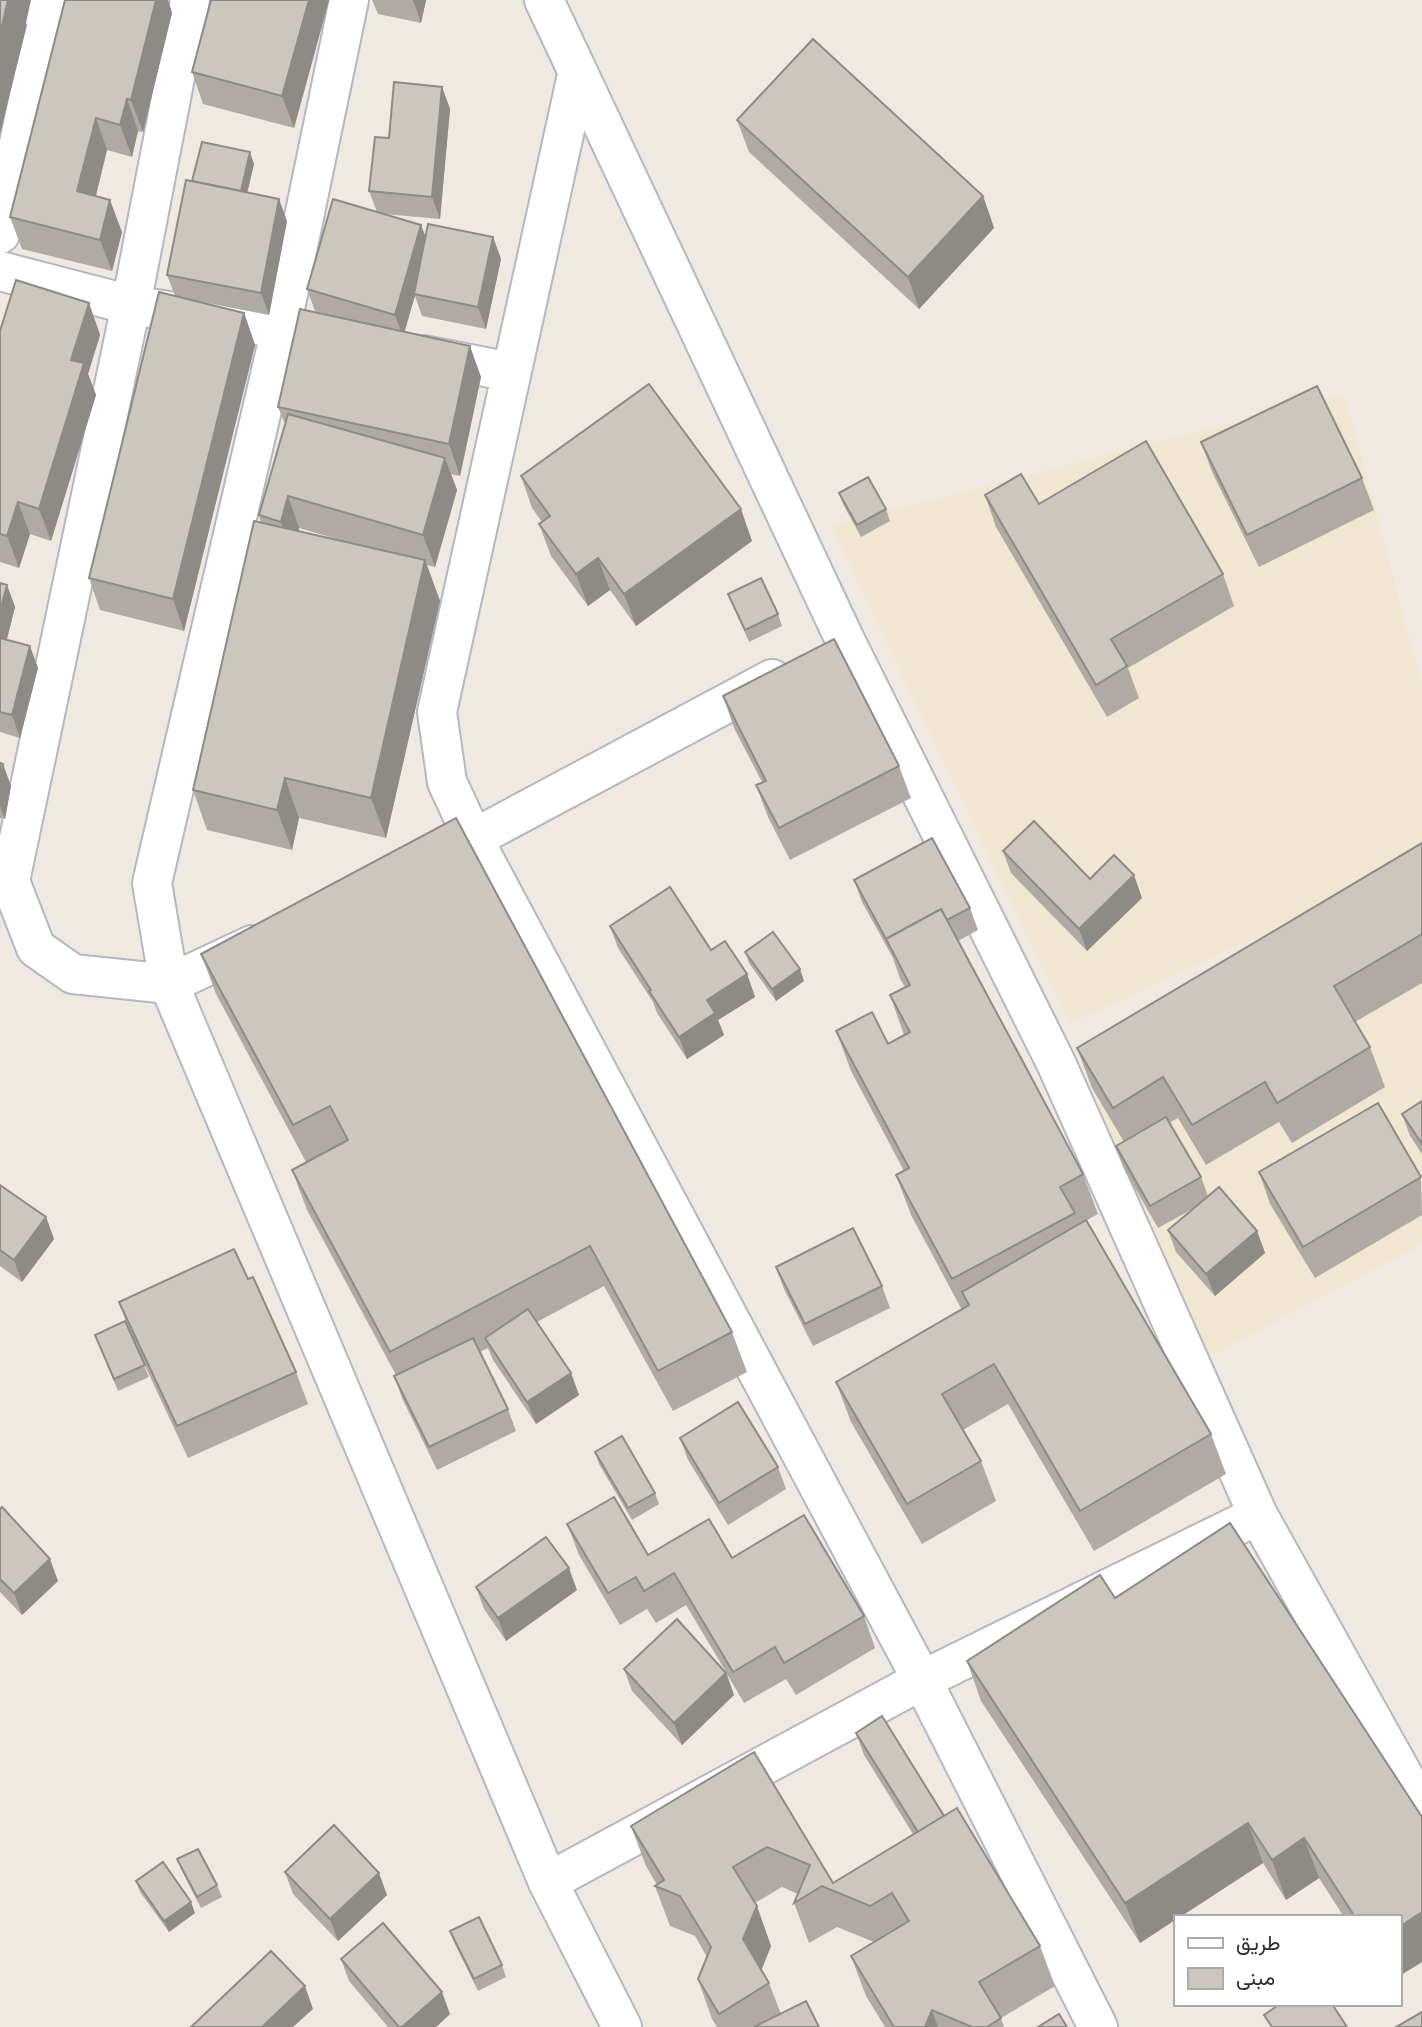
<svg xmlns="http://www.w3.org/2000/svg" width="1422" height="2027" viewBox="0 0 1422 2027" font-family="'Exo 2',Vazirmatn,sans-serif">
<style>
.education{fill:#f0e6d1}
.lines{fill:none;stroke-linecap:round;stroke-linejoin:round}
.street-casing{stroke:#b4b7c1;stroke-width:42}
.street{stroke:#fff;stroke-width:38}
.wall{fill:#afaba4;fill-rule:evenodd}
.shaded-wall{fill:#8e8b86}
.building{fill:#cbc7bf;stroke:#8e8b86;stroke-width:2}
</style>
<rect width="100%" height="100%" fill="#efe9e1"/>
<g class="education">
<path d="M1344 394 1422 685V861L1069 1024 831 526Z"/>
<path d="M1422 930V1244L1199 1362 1068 1118Z"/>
</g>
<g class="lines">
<defs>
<g id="street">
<path d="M544 0 845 640 1056 1063 1258 1515 1422 1809"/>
<path d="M577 75 437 712 447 782 474 840 922 1680 1098 2027"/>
<path d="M0 234 49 0"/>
<path d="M0 271 131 305 306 333"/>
<path d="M424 355 511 372"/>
<path d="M452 850 772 679"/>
<path d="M10 881 131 305 190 0"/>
<path d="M0 887 10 881 36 948 73 974 169 984 152 883 281 328 349 0"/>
<path d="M252 945 169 984 548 1882 622 2027"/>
<path d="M548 1882 922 1680 1242 1523"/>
</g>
</defs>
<use href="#street" class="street-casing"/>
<use href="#street" class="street"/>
</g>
<g class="wall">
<path d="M65 0H168L172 13 143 132 138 131 132 157 107 150 96 196 122 232 112 271 22 249 10 217Z"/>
<path d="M211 0H329L294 128 203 104 192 72Z"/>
<path d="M372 0H426L421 23 378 14Z"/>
<path d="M442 87 450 109 440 219 384 214 421 225 426 238 493 237 501 259 486 329 422 316 415 296 404 331 481 377 460 476 451 474 457 490 435 567 427 565 440 601 386 838 299 818 292 850 207 830 193 790 261 523 259 515 285 424 278 407 329 315 315 311 307 289 377 212 369 191 389 138ZM299 528 357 545 299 531Z"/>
<path d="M737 120 983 196 994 228 919 309 749 152Z"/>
<path d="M254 164 247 192 287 221 269 315 202 302 244 313 255 345 184 631 100 610 89 578 175 296 167 275 192 181Z"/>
<path d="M89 303 100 335 88 374 96 395 51 541 30 534 19 568 0 562V331Z"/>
<path d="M1201 442 1362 478 1374 510 1259 567 1213 474Z"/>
<path d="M521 476 752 541 636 626 610 590 588 606 551 556 539 524 542 522 532 508Z"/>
<path d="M839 493 886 509 890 521 861 537 843 504Z"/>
<path d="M985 495 1039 504 1223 574 1234 606 1128 668 1139 698 1107 717 996 527Z"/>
<path d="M0 583 7 585 15 607 7 639 38 668 20 738 0 732Z"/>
<path d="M728 594 778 614 782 626 749 642Z"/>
<path d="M723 696 899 766 911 798 790 860 768 817 756 785 762 782 734 728Z"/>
<path d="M0 763 11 786 5 819 0 818Z"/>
<path d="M1422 843V983L1355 1022 1370 1047 1385 1087 1292 1143 1279 1122 1206 1165 1178 1118 1169 1123 1201 1177 1208 1196 1257 1231 1265 1253 1215 1296 1176 1252 1168 1230 1196 1207 1158 1228 1124 1169 1116 1146 1124 1142 1092 1088 1077 1048Z"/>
<path d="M1003 851 1090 879 1142 898 1087 951 1011 873Z"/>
<path d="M854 880 970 908 978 930 958 941 1083 1174 1098 1214 1087 1220 1211 1434 1226 1474 1094 1551 1008 1404 963 1430 981 1461 996 1501 922 1544 851 1422 836 1382 962 1310 911 1215 896 1175 904 1171 851 1071 836 1031 888 1044 904 1035 890 995 905 987 900 979 893 958 862 902Z"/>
<path d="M610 926 711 950 747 974 755 997 718 1020 724 1035 687 1059 657 1013 653 1002 618 948Z"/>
<path d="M745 952 804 981 776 1001 749 963Z"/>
<path d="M201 954 732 1332 747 1372 673 1411 604 1286 537 1322 571 1373 579 1395 536 1424 493 1360 488 1348 480 1352 508 1409 516 1431 437 1470 402 1398 394 1376 396 1375 307 1210 292 1170 306 1162 216 994Z"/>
<path d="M1422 1101V1154L1410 1136 1402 1114Z"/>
<path d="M1259 1172 1421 1177 1422 1215 1315 1278 1270 1204Z"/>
<path d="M0 1185 46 1217 54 1239 22 1282 0 1266Z"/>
<path d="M776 1267 882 1286 890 1308 813 1346 784 1289Z"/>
<path d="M248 1279 296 1372 308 1404 188 1458 133 1340 149 1377 118 1391 95 1335 130 1333 119 1302Z"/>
<path d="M680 1438 778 1467 786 1489 728 1525 688 1460Z"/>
<path d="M595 1452 655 1493 659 1504 632 1520 599 1464Z"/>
<path d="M0 1509 58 1581 22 1615 0 1592Z"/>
<path d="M1230 1523 1422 1817V1962L1399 1976V1917H1344L1319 1878 1286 1900 1263 1863 1180 1917H1175V1920L1140 1943 981 1701 967 1661 1100 1575 1115 1598Z"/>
<path d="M567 1524 648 1555 732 1558 864 1616 875 1648 796 1695 786 1679 744 1703 727 1674 734 1695 682 1745 632 1691 624 1669 726 1672 686 1605 656 1623 647 1609 620 1625 579 1555Z"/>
<path d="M476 1587 577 1590 506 1641 484 1609Z"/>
<path d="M856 1733 944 1816 1040 1946 1055 1986 1001 2018 1004 2027H885L866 1996 851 1956 874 1942 837 1927 809 1943 794 1903 798 1894 782 1887 755 1903 771 1946 761 1970 769 1983 781 2014 819 2027H717L712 2019 698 1979 707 1957 695 1936 670 1926 655 1886 657 1885 646 1866 631 1826 754 1752 833 1883 913 1834 864 1755Z"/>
<path d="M177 1859 217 1885 222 1897 201 1908 182 1871Z"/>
<path d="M285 1872 387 1895 338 1941 293 1894Z"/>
<path d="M136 1881 195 1913 169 1932 140 1892Z"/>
<path d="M450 1931 502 1965 506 1977 478 1991 454 1942Z"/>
<path d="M341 1959 450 2014 436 2027H388L349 1981Z"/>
</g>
<g class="shaded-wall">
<path d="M8 0H31L26 23 27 25 0 134V34Z"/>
<path d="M156 0H168L172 13 143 132 131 100Z"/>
<path d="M309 0H329L294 128 282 96Z"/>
<path d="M413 0H426L421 23Z"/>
<path d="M442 87 450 109 440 219 432 197Z"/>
<path d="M127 99 138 131 132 157 120 125Z"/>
<path d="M96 118 107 150 89 223 77 191Z"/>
<path d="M250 152 254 164 243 211 239 199Z"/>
<path d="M983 196 994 228 919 309 908 277Z"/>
<path d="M279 199 287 221 269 315 261 293Z"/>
<path d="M110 200 122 232 112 271 100 240Z"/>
<path d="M421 225 429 247 414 294 415 296 403 337 395 315Z"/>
<path d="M493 237 501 259 486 329 478 307Z"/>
<path d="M89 303 100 335 88 374 96 395 51 541 39 509 71 360Z"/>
<path d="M244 313 255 345 184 631 173 599Z"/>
<path d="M470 346 481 377 460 476 449 444Z"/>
<path d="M445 458 457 490 435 567 423 535Z"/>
<path d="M288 496 299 528 293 553 281 522Z"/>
<path d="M18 502 30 534 19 568 7 536Z"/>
<path d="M741 509 752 541 636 626 624 594Z"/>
<path d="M598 558 610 590 588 606 576 574Z"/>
<path d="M425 560 440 601 386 838 371 798Z"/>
<path d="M7 585 15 607 2 658 0 653V611Z"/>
<path d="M30 646 38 668 20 738 12 715Z"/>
<path d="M3 764 11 786 5 819 0 806V779Z"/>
<path d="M285 778 299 818 292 850 277 810Z"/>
<path d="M1134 875 1142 898 1087 951 1079 929Z"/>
<path d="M800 969 804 981 776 1001 772 989Z"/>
<path d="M747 974 755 997 718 1020 724 1035 687 1059 679 1037 707 1000Z"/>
<path d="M46 1217 54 1239 22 1282 14 1260Z"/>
<path d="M1257 1231 1265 1253 1215 1296 1206 1274Z"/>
<path d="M571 1373 579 1395 536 1424 527 1402Z"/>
<path d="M50 1559 58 1581 22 1615 14 1593Z"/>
<path d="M569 1568 577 1590 506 1641 498 1618Z"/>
<path d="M726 1673 734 1695 682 1745 674 1723Z"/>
<path d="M1248 1823 1263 1863 1180 1917H1175V1920L1140 1943 1125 1903Z"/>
<path d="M1304 1838 1319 1878 1286 1900 1272 1860Z"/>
<path d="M379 1873 387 1895 338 1941 330 1919Z"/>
<path d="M191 1902 195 1913 169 1932 164 1921Z"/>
<path d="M757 1906 771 1946 758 1979 743 1939Z"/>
<path d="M1422 1912V1962L1399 1976V1927Z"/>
<path d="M305 1986 313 2009 293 2027H262Z"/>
<path d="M442 1992 450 2014 436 2027H402Z"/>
<path d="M932 2010 938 2027H925Z"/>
</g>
<g class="building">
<path d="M0 0H8L0 34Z"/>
<path d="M65 0H156L131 100 127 99 120 125 96 118 77 191 110 200 100 240 10 217Z"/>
<path d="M211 0H309L282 96 192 72Z"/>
<path d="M813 39 983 196 908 277 737 120Z"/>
<path d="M394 82 442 87 432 197 369 191 375 137 389 138Z"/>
<path d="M202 142 250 152 241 191 192 181Z"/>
<path d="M186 180 279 199 261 293 167 275Z"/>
<path d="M333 199 421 225 395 315 307 289Z"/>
<path d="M428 224 493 237 478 307 414 294Z"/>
<path d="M16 280 89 303 71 360 84 363 39 509 18 502 7 536 0 534V331Z"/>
<path d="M159 292 244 313 173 599 89 578Z"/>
<path d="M300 309 470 346 449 444 278 407Z"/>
<path d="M649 384 741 509 624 594 598 558 576 574 539 524 550 516 521 476Z"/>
<path d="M1317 386 1362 478 1247 535 1201 442Z"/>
<path d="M288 414 445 458 423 535 288 496 281 522 259 515Z"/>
<path d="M1146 441 1223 574 1111 639 1127 666 1096 685 985 495 1021 474 1039 504Z"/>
<path d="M868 477 886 509 857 525 839 493Z"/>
<path d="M254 521 425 560 371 798 285 778 277 810 193 790Z"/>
<path d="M761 578 778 614 745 630 728 594Z"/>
<path d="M0 583 7 585 0 611Z"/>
<path d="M0 638 30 646 12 715 0 712Z"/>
<path d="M834 639 899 766 779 828 756 785 766 781 723 696Z"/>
<path d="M0 763 3 764 0 779Z"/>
<path d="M456 818 732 1332 658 1371 590 1246 390 1352 292 1170 348 1140 330 1106 293 1125 201 954Z"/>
<path d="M1034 821 1090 879 1114 855 1134 875 1079 929 1003 851Z"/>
<path d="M932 838 970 908 947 920 941 909 886 939 854 880Z"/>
<path d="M1422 843V934L1334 986 1370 1047 1277 1103 1265 1082 1192 1125 1163 1077 1113 1108 1077 1048Z"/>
<path d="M670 887 711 950 725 941 747 974 707 1000 715 1013 679 1037 649 991 651 990 610 926Z"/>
<path d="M941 909 1083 1174 1060 1187 1075 1213 952 1279 896 1175 909 1168 836 1031 872 1012 888 1044 910 1032 890 995 910 985 886 939Z"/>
<path d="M773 932 800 969 772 989 745 952Z"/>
<path d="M1422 1101V1144L1402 1114Z"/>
<path d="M1378 1103 1421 1177 1303 1247 1259 1172Z"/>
<path d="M1166 1117 1201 1177 1150 1206 1116 1146Z"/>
<path d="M0 1185 46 1217 14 1260 0 1250Z"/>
<path d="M1219 1187 1257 1231 1206 1274 1168 1230Z"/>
<path d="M1086 1220 1211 1434 1080 1511 994 1364 942 1394 981 1461 907 1504 836 1382 969 1305 962 1292Z"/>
<path d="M853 1228 882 1286 805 1324 776 1267Z"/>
<path d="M234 1249 248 1279 253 1277 296 1372 177 1426 119 1302Z"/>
<path d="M528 1309 571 1373 527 1402 485 1338Z"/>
<path d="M125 1321 145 1365 114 1379 95 1335Z"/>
<path d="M473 1338 508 1409 429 1447 394 1376Z"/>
<path d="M738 1402 778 1467 719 1503 680 1438Z"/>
<path d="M622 1436 655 1493 628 1508 595 1452Z"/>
<path d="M614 1497 648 1555 709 1519 732 1558 804 1515 864 1616 784 1663 775 1647 733 1672 674 1573 644 1591 636 1577 608 1593 567 1524Z"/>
<path d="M2 1507 50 1559 14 1593 0 1579V1509Z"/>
<path d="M1230 1523 1422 1817V1912L1399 1927V1917H1355L1304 1838 1272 1860 1248 1823 1125 1903 967 1661 1100 1575 1115 1598Z"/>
<path d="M546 1537 569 1568 498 1618 476 1587Z"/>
<path d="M677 1619 726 1673 674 1723 624 1669Z"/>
<path d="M882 1716 944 1816 918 1832 856 1733Z"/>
<path d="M754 1752 833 1883 957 1808 1040 1946 979 1982 1001 2018 987 2027H972L932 2010 925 2027H894L851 1956 909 1921 892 1893 870 1906 822 1886 794 1903 810 1865 767 1847 733 1867 757 1906 743 1939 769 1983 719 2014 698 1979 711 1947 680 1896 655 1886 664 1880 631 1826Z"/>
<path d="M334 1825 379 1873 330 1919 285 1872Z"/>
<path d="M198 1849 217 1885 197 1897 177 1859Z"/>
<path d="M163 1862 191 1902 164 1921 136 1881Z"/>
<path d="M479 1917 502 1965 474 1979 450 1931Z"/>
<path d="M383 1923 442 1992 402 2027H399L341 1959Z"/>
<path d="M271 1951 305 1986 262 2027H191Z"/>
<path d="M806 2001 819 2027H754Z"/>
<path d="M1280 2004H1332L1347 2027H1272L1264 2015Z"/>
<path d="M1422 2012V2027H1396Z"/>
<path d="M1059 2014 1067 2027H1038Z"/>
</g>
<rect x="1174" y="1915" width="228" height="91" fill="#ffffff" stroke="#ababab" stroke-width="2"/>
<rect x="1188" y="1938" width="35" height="10" fill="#ffffff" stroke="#ababab" stroke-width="2"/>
<text x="1236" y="1950" font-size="21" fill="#2e2e2e">طريق</text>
<rect x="1188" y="1968" width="35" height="21" fill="#cbc7bf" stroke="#ababab" stroke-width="2"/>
<text x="1236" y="1985" font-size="21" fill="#2e2e2e">مبنى</text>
</svg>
